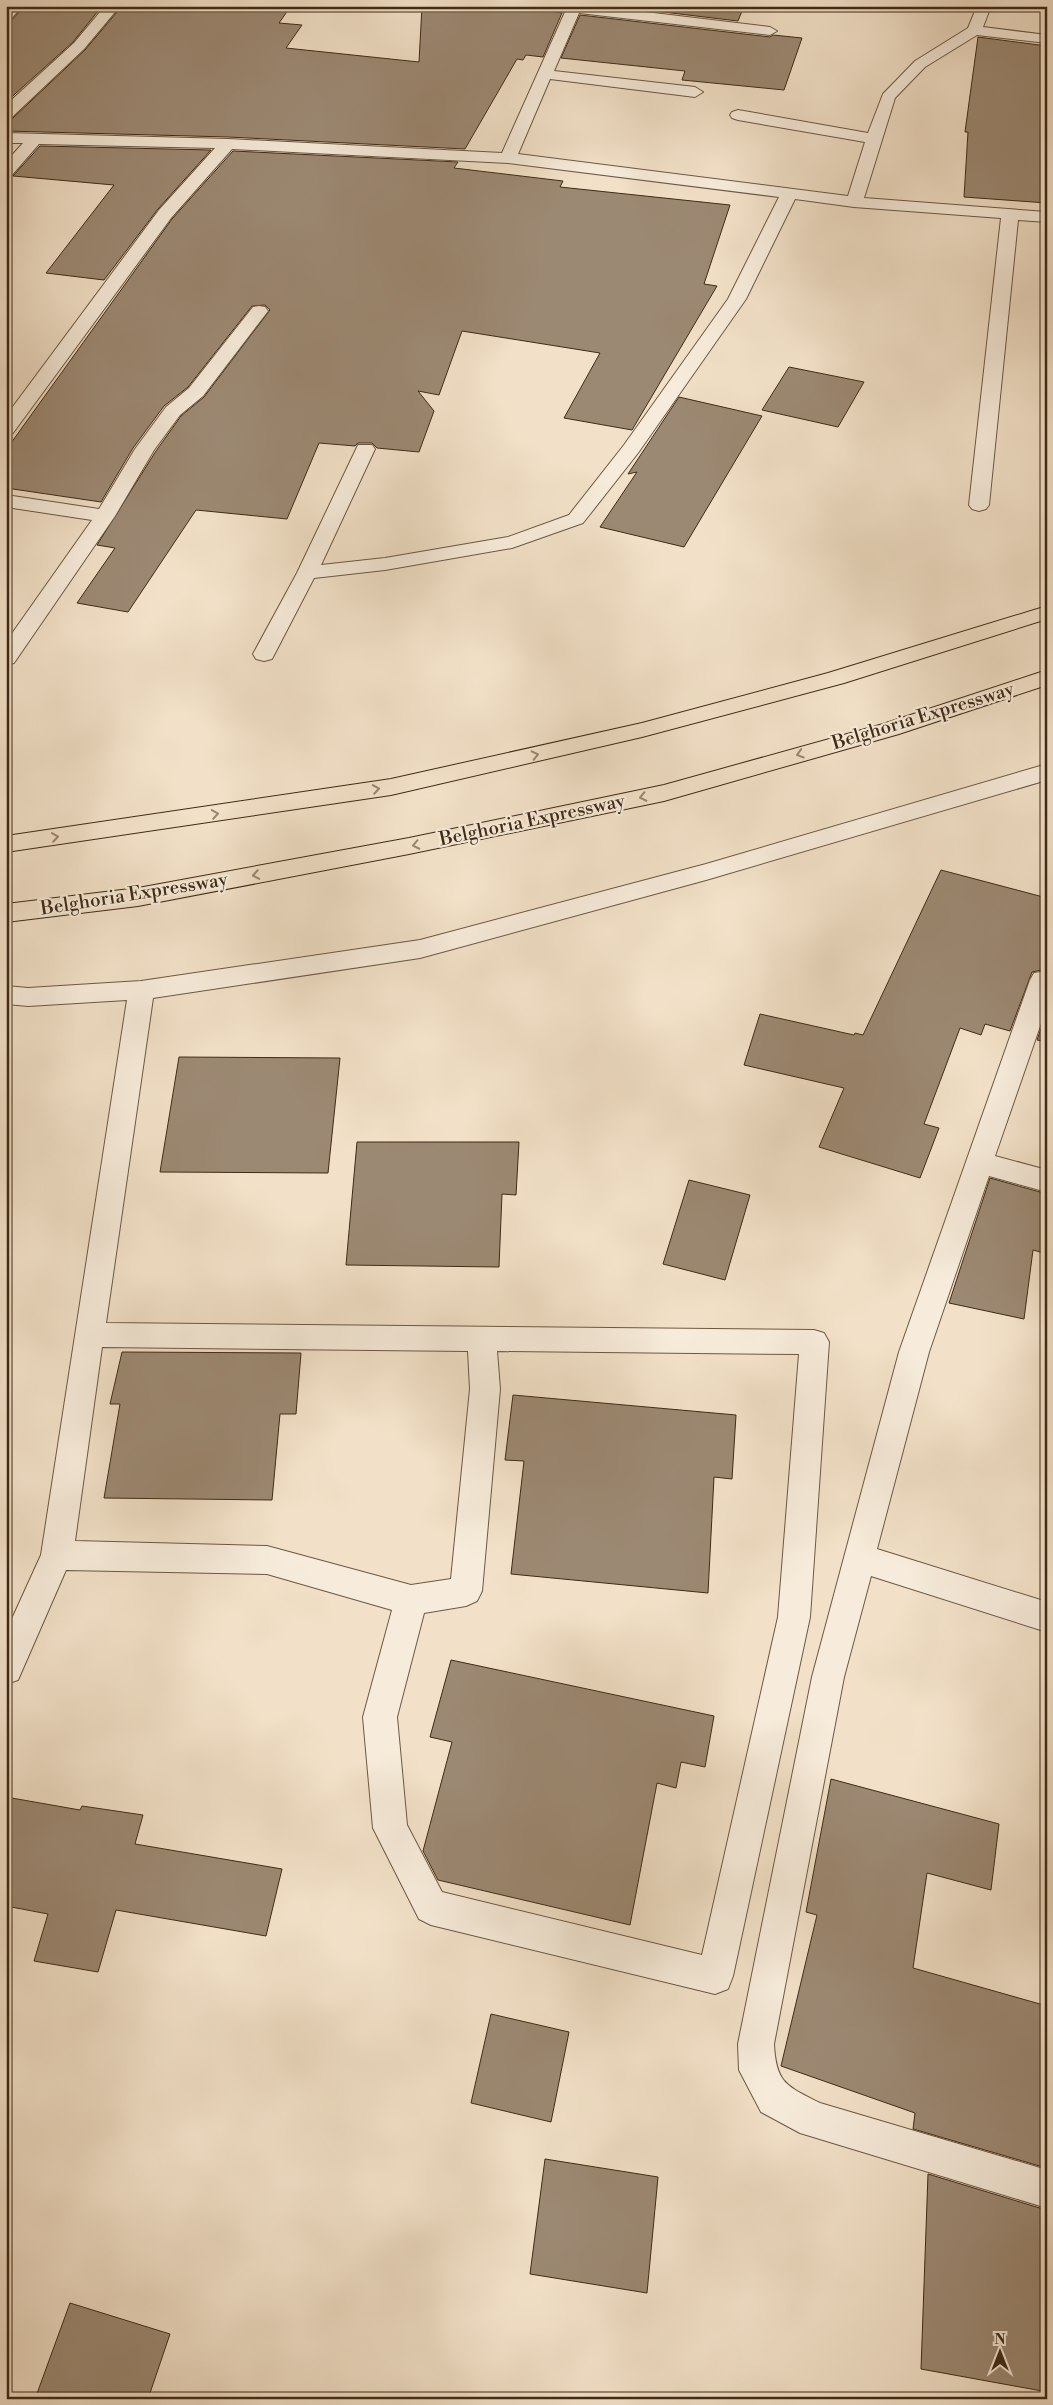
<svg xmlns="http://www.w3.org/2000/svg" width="1053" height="2405" viewBox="0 0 1053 2405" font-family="'Libre Bodoni',serif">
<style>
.building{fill:#9c8973;stroke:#3f2a17}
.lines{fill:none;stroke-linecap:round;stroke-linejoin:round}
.minor-casing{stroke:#6c5843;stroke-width:2}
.highway-casing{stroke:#3f2a17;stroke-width:2}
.minor{fill:#f7ecdb;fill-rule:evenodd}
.highway{fill:#f2e1c8;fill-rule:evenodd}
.oneway{stroke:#988670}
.labels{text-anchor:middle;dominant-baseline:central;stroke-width:4.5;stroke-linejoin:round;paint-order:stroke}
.street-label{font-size:19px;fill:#3f2a17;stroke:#f7ecdb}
</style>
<rect width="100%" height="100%" fill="#f2e1c8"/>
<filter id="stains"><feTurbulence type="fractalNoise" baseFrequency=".004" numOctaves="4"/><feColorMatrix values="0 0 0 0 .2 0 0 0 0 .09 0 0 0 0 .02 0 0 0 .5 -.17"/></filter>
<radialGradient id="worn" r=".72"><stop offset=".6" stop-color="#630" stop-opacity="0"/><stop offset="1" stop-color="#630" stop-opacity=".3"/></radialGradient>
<g class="building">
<path d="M25 6H102L73 42 6 102V26Z"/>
<path d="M122 6H291L279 23 302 25 286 48 419 62 422 6H546L550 11 562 13 543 57 526 55 523 60 517 59 465 149 228 137 6 131V121L13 118 85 50Z"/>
<path d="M613 6H744L738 21Z"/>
<path d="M580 15 770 37 773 35 802 38 784 90 682 80 685 71 561 58Z"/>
<path d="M978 37 1047 46V203L964 197 968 132H965Z"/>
<path d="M40 146 211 150 158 209 104 280 46 273 114 185 13 176Z"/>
<path d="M233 151 458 162 454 168 563 181 560 187 730 205 704 284 717 286 632 430 564 418 600 353 462 331 439 395 418 391 434 411 419 452 377 448 372 443H358L355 446 319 443 287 519 196 510 128 612 77 603 115 548 97 545 156 451 181 416 204 397 270 310 265 305 252 306 188 387 164 406 133 448 101 502 6 488V450L172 219Z"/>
<path d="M789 367 864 382 838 427 762 410Z"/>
<path d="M679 397 762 416 684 547 600 527 637 472 628 474Z"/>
<path d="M941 870 1047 898V969L1032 972 1010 1031 985 1024 981 1035 960 1028 924 1124 939 1128 920 1178 819 1147 844 1088 744 1065 760 1014 854 1035 855 1033 863 1035Z"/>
<path d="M1047 1012V1042L1037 1040Z"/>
<path d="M179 1057 340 1058 328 1173 160 1172Z"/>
<path d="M357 1142H519L516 1195 502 1194 499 1267 346 1265Z"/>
<path d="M990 1178 1047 1194V1254L1033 1250 1024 1319 949 1303Z"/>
<path d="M689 1180 750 1195 725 1280 663 1264Z"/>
<path d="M122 1352 301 1353 296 1414H280L272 1500 104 1498 120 1404H110Z"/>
<path d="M513 1395 736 1415 732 1479 714 1477 708 1593 511 1574 524 1461 505 1460Z"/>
<path d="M451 1660 714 1716 705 1767 681 1762 676 1788 657 1783 630 1925 438 1880 423 1851 452 1742 430 1737Z"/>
<path d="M831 1779 999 1824 991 1890 927 1873 913 1968 1047 2006V2146L1043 2145V2167L913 2129 915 2113 781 2066 817 1915 806 1912Z"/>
<path d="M6 1797 80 1810 82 1806 143 1815 135 1844 282 1869 266 1936 116 1910 98 1972 34 1961 48 1914 6 1906Z"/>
<path d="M491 2014 569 2032 551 2122 471 2103Z"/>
<path d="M545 2159 658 2177 647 2293 530 2274Z"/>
<path d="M928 2174 1043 2209 1042 2391 921 2369Z"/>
<path d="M70 2303 170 2334 148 2399H35Z"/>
</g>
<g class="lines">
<defs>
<g id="minor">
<path d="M22 6 11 19 6 20 7 6Z"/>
<path d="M105 6H120L84 49 12 117 6 119V105L74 43Z"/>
<path d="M548 6H595L770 27 777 31 770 35 579 13 554 71 695 87 703 92 695 97 550 79 518 154 848 196 865 142 738 120 732 118 730 115 732 112 738 110 868 133 883 94 915 61 968 28 977 6H991L983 27 1047 35V43L977 35 925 67 895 98 864 198 1047 212V222L1018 220 989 505 986 509 979 511 972 509 969 505 1001 218 854 207 795 199 746 299 638 453 583 523 512 548 385 570 314 578 272 659 264 661 256 659 253 654 297 573 358 445H372L375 449 321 565 385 558 508 537 569 515 624 445 728 299 779 197 508 163 232 149 171 218 13 433 6 435V416L159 210 215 148 39 144 12 175 6 177V162L23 143H6V133L228 139 502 153 565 12 550 9Z"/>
<path d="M259 306 265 307 268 311 265 315 203 396 180 415 154 450 115 516 14 663 6 665V642L92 520 6 507V495L99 509 135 449 166 407 189 388 253 307Z"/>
<path d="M1047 764V780L706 880 420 958 153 998 106 1323 814 1330 824 1333 829 1342 810 1617 733 1976 728 1989 715 1994 431 1925 419 1919 373 1828 363 1717 392 1610 267 1574 66 1570 18 1680 6 1684V1632L41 1555 127 1000 28 1006 6 1004V986L28 988 141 981 420 940 706 864ZM102 1347 468 1351 470 1389 451 1579 411 1585 267 1546 75 1541ZM497 1351 799 1354 778 1617 702 1955 442 1892 407 1825 397 1717 424 1613 466 1606 477 1601 482 1591 500 1389Z"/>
<path d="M1047 971V1006L995 1156 1047 1170V1192L989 1176 929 1352 877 1549 1047 1602V1632L871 1576 844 1677 774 2044C776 2084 787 2086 820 2103L1047 2170V2208L800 2133 761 2112 739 2070 738 2044 812 1677 899 1352 1030 980 1034 973Z"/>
</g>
<g id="highway">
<path d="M1047 606V619L844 683 642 737 391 795 6 852V836L391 779 642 723 828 673Z"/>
<path d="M1047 670V685L899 734 664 801 409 854 138 906 6 922V904L138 888 409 838 664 785 883 724Z"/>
</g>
</defs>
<use href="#minor" class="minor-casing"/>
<use href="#highway" class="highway-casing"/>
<use href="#minor" class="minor"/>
<use href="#highway" class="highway"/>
</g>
<defs><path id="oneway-chevron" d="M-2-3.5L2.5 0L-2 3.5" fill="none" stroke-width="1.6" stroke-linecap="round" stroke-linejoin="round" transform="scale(1.25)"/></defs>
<g class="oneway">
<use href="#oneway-chevron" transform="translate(800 754) rotate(164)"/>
<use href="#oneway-chevron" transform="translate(535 755) rotate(-13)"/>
<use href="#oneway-chevron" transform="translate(376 789) rotate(-9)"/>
<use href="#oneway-chevron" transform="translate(643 797) rotate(168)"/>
<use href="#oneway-chevron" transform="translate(215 814) rotate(-9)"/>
<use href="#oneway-chevron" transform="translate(55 837) rotate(-8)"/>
<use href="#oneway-chevron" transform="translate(416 845) rotate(168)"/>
<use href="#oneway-chevron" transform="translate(256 875) rotate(170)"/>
</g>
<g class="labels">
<g class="street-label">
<text transform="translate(923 716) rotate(-17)">Belghoria Expressway</text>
<text transform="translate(532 820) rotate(-12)">Belghoria Expressway</text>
<text transform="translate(134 894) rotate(-9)">Belghoria Expressway</text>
</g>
</g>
<rect width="1053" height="2405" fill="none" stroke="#f2e1c8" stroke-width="25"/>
<rect x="8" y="8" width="1038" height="2390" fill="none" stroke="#3f2a17" stroke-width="2.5"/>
<rect x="12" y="12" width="1028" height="2380" fill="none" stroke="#3f2a17"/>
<g transform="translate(1000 2352)" stroke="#f7ecdb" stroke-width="4" paint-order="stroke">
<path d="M0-4L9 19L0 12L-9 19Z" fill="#3f2a17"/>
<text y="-8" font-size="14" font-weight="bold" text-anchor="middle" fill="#3f2a17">N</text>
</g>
<rect width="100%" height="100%" filter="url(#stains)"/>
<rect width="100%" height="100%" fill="url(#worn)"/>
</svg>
